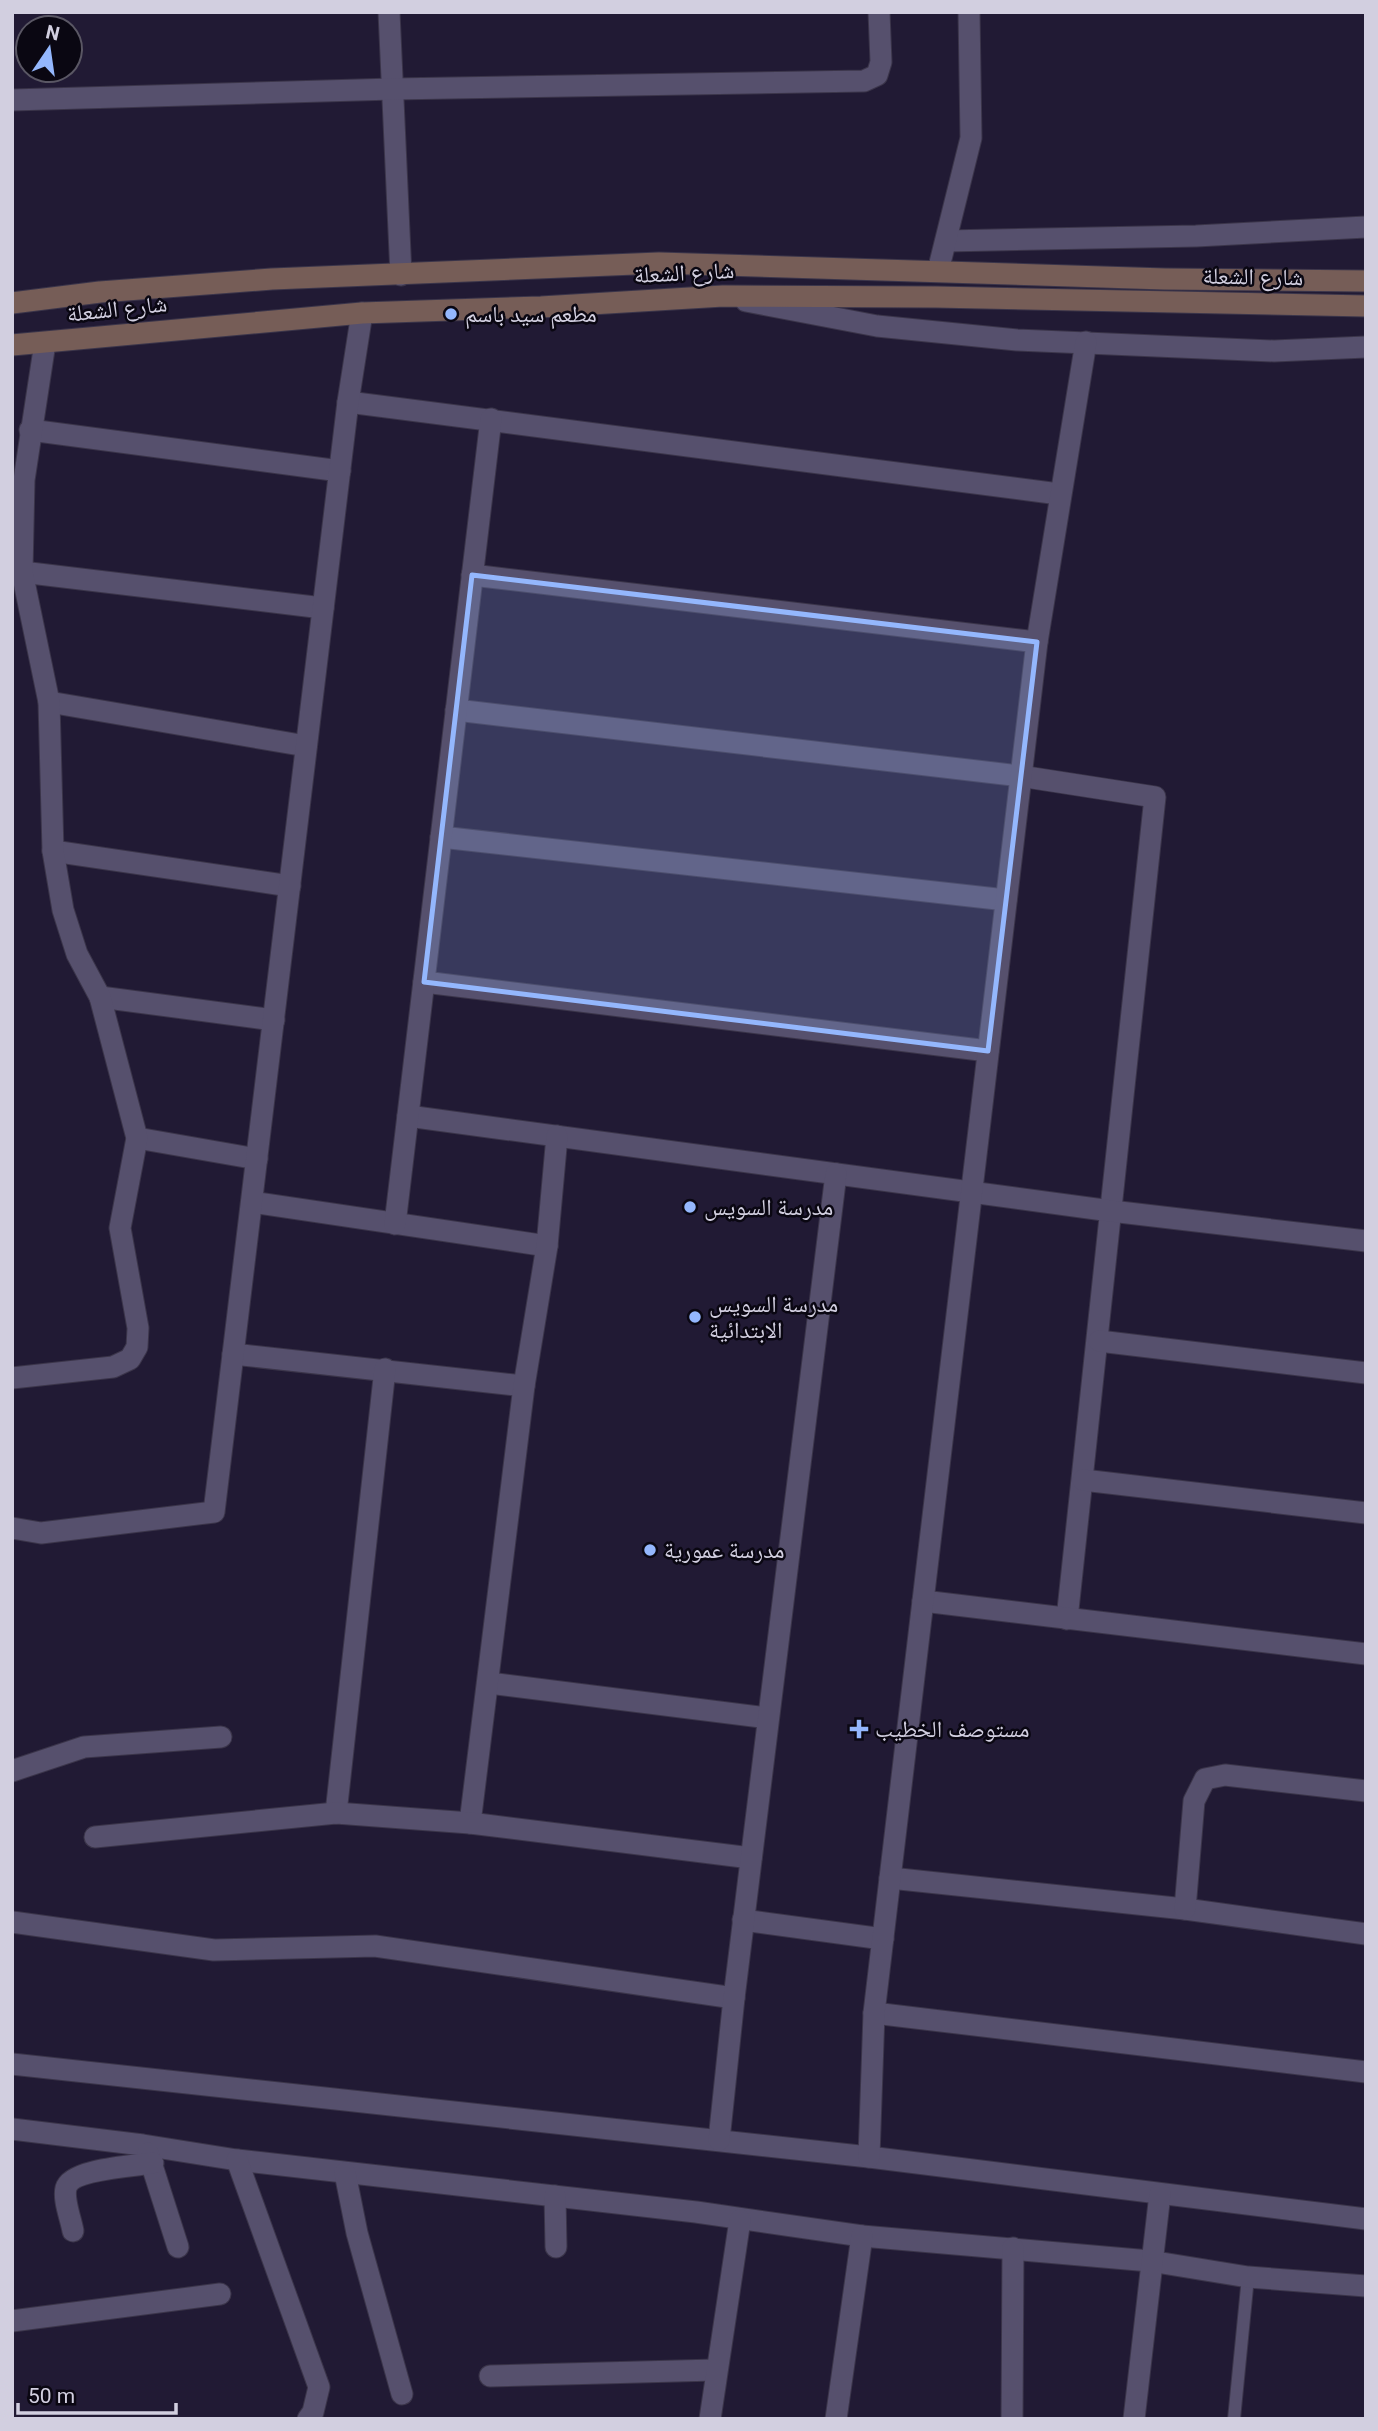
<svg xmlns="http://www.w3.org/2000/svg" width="1378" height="2431" viewBox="0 0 1378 2431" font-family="Roboto,'Noto Naskh Arabic',sans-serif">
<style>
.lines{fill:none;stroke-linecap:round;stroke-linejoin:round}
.lane-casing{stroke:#3b354a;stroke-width:14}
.street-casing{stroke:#3b354a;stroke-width:23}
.secondary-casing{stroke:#3b354a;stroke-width:23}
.lane{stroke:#56506d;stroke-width:12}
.street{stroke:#56506d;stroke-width:21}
.secondary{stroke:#765d57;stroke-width:21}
.marked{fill:#94b7fd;fill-opacity:0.2;stroke:#94b7fd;stroke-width:5;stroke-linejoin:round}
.poi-dot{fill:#94b7fd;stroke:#0a0712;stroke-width:2.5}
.labels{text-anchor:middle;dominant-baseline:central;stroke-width:5;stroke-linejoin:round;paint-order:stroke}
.street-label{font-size:23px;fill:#d2cfe0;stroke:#0a0712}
.poi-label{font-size:23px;fill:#d2cfe0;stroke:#0a0712;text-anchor:start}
</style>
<rect width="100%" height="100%" fill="#211a34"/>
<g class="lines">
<defs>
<path id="lane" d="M1234 2419 1248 2277"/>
<g id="street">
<path d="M389 12 401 275"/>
<path d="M12 100 393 89 864 81 877 75 881 62 879 12"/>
<path d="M946 241 1196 236 1366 227"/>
<path d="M938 271 971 138 969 12"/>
<path d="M746 301 877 326 1017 340 1274 351 1366 347"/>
<path d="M348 402 1059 494"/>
<path d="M30 430 340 471"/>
<path d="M22 572 323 608"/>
<path d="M472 575 1037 642"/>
<path d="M49 702 306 746"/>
<path d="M456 710 1020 776 1155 797 1067 1619"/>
<path d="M441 837 1006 900"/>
<path d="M53 851 290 886"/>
<path d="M424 982 988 1051"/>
<path d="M100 997 274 1020"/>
<path d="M408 1116 1111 1211 1366 1241"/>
<path d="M137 1138 257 1159"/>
<path d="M252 1202 547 1246"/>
<path d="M395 1224 491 419"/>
<path d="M1099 1341 1366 1373"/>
<path d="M233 1354 524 1386"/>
<path d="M12 1378 113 1367 130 1359 137 1347 138 1328 120 1228 137 1138 100 997 77 954 63 910 53 851 49 702 22 572 24 480 45 343"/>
<path d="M1083 1480 1366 1513"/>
<path d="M12 1528 41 1533 214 1512 348 402 362 313"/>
<path d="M923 1601 1366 1654"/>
<path d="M489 1683 768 1718"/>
<path d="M12 1771 84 1747 221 1737"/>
<path d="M336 1813 385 1369"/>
<path d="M470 1823 524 1386 547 1246 557 1136"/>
<path d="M95 1837 336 1813 470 1823 751 1858"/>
<path d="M890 1878 1185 1909 1366 1934"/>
<path d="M1185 1909 1194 1801 1205 1779 1225 1775 1366 1791"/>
<path d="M743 1920 883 1939"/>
<path d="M12 1922 214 1950 375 1946 734 1998"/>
<path d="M874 2013 1366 2072"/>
<path d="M12 2064 869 2157 1366 2219"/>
<path d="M12 2129 143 2145 237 2160 696 2212 862 2236 1150 2261 1248 2277 1366 2286"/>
<path d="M719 2140 734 1998 836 1174"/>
<path d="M148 2153 178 2247"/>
<path d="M869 2157 874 2013 1037 642 1086 342"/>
<path d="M237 2160 319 2387 313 2412 308 2419"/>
<path d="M345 2173 357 2233 402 2394"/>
<path d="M555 2196 556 2247"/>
<path d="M73 2231C71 2219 63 2200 66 2188 71 2169 134 2166 153 2163"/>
<path d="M12 2321 220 2294"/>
<path d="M490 2376 715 2370"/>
<path d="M710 2419 740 2220"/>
<path d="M836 2419 862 2236"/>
<path d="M1012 2419 1013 2248"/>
<path d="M1134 2419 1160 2194"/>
</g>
<g id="secondary">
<path d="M12 303 100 292 272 279 659 263 1165 279 1366 281"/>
<path d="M12 345 362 313 541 307 723 296 936 297 1366 306"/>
</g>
</defs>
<use href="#lane" class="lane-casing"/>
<use href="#street" class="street-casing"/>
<use href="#secondary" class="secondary-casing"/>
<use href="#lane" class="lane"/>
<use href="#street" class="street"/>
<use href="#secondary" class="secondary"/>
</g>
<path class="marked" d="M472 575 1037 642 988 1051 424 982Z"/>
<g class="poi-dot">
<circle cx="451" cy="314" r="7"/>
<circle cx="690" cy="1207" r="7"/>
<circle cx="695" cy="1317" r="7"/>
<circle cx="650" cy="1550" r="7"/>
<path d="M855.5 1718.5h7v7h7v7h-7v7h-7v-7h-7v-7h7z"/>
</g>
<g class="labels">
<g class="street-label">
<text transform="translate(684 273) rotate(-3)">شارع الشعلة</text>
<text transform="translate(1253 277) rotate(1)">شارع الشعلة</text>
<text transform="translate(117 309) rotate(-6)">شارع الشعلة</text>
</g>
<g class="poi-label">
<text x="465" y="314">مطعم سيد باسم</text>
<text x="704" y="1207">مدرسة السويس</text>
<text x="709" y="1304">مدرسة السويس<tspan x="709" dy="26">الابتدائية</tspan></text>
<text x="664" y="1550">مدرسة عمورية</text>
<text x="875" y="1729">مستوصف الخطيب</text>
</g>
</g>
<rect width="1378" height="2431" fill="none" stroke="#d2cfe0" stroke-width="28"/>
<g transform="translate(49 49) rotate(13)"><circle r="33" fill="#0a0712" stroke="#5a5764" stroke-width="2"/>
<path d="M0-5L12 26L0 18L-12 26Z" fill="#94b7fd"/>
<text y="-10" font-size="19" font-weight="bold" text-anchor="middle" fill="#d2cfe0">N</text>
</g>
<path d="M18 2403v10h158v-10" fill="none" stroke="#d2cfe0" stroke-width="3.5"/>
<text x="28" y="2403" font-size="21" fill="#d2cfe0" stroke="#0a0712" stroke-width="5" paint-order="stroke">50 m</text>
</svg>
